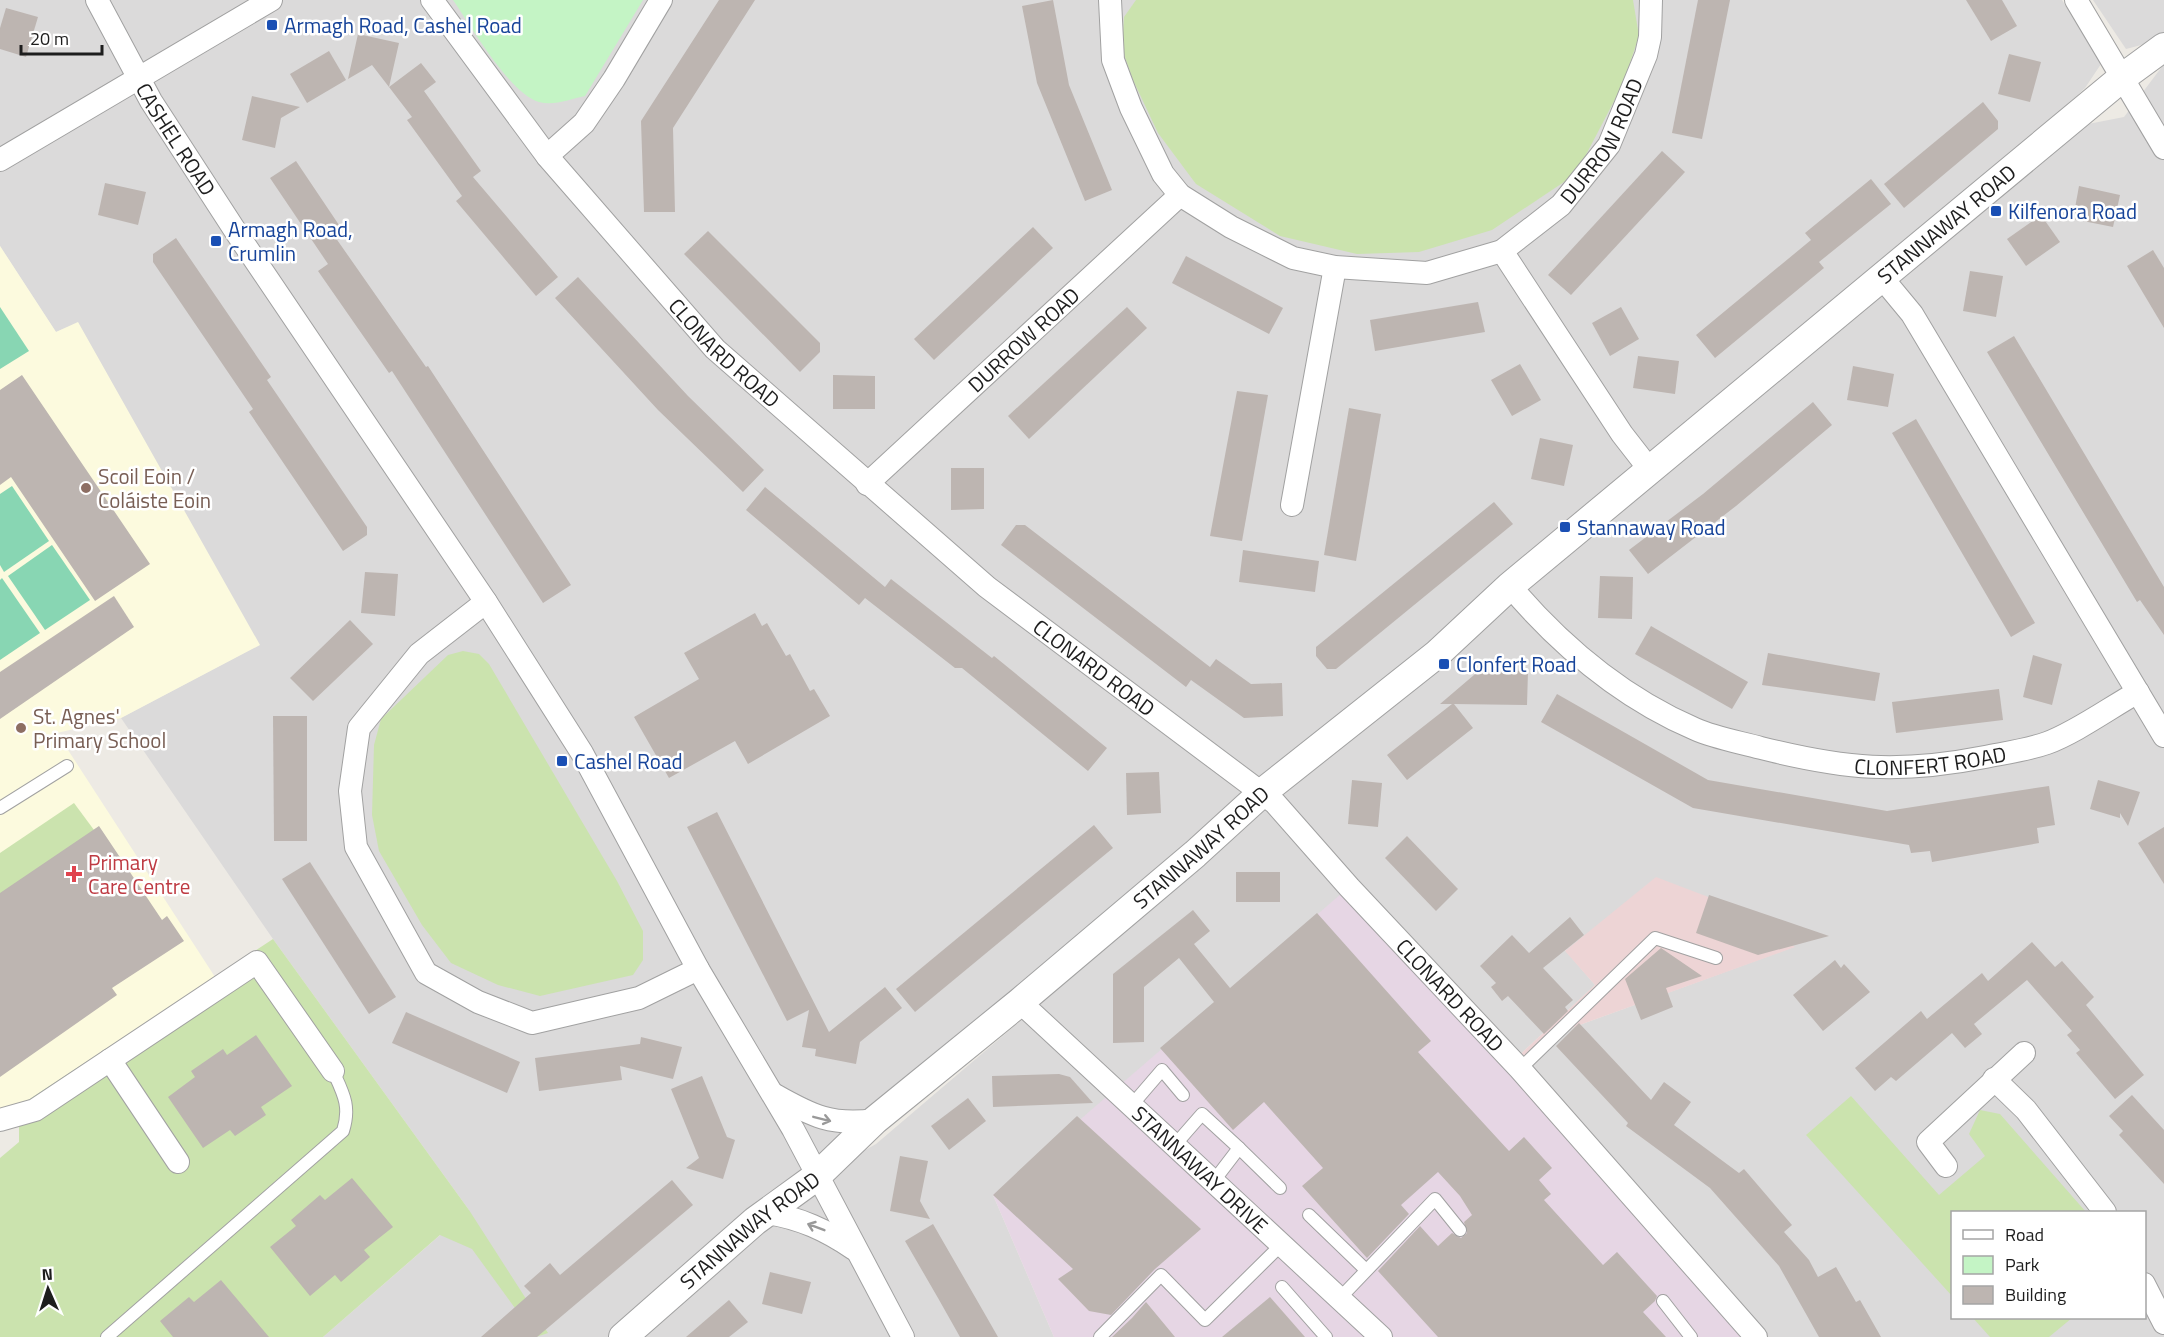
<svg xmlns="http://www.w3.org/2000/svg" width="2164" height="1337" viewBox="0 0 2164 1337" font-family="'Titillium Web',sans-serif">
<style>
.residential{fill:#dbdada;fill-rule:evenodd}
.commercial{fill:#edd4d5}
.industrial{fill:#e6d6e4}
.education{fill:#fcfade}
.grass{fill:#cbe3ae}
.park{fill:#c4f4c5}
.pitch{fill:#88d6b3}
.building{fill:#bdb5b1}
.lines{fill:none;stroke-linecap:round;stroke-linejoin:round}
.service-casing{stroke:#a1a1a1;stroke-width:14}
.minor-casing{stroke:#a1a1a1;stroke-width:24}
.tertiary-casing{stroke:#a1a1a1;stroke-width:30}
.service{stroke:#fff;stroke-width:12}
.minor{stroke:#fff;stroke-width:22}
.tertiary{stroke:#fff;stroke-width:28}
.oneway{stroke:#999}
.transit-dot{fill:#1a4fb4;stroke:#fff;stroke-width:2}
.education-dot{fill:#8d6e63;stroke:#fff;stroke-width:2}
.health-dot{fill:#e0444e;stroke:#fff;stroke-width:2}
.labels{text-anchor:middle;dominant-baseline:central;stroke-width:5;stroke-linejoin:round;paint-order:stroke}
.transit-label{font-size:21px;fill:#164399;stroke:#fff;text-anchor:start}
.street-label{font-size:21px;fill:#1d1d1d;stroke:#fff}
.education-label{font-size:21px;fill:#785e54;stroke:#fff;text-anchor:start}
.health-label{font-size:21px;fill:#be3a42;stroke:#fff;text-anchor:start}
</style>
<rect width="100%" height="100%" fill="#edeae4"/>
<g class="residential">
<path d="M0 0H2062L2101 64 2085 88 1901 266 2083 125 2124 117 2164 64V1337H1750L1520 1069 1574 1027 1794 947 1745 911 1565 950 1595 985 1513 1061 993 1195 1054 1337H323L469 1210 273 939 121 718 259 645 78 323 56 332 0 246ZM1261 795 1219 852 876 1144 820 1175ZM1952 1212H2144V1318H1952Z"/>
<path d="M2093 0H2164V39L2126 49Z"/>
</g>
<path class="commercial" d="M1656 877 1745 911 1795 947 1574 1027 1520 1069 1513 1061 1595 985 1565 951Z"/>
<path class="industrial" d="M1349 887 1750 1337H1054L993 1195Z"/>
<path class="education" d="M0 246 56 332 78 322 260 645 121 718 57 733 215 977 19 1106 0 1109Z"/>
<g class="grass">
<path d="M1136 0H1633L1639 36 1623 84 1576 174 1492 230 1419 252 1357 254 1280 236 1196 184 1158 133 1133 80 1122 49 1124 17Z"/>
<path d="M463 651 479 654 489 664 617 881 643 931V960L633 975 540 996 498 985 451 963 422 925 379 851 372 815 374 745 381 719 448 655Z"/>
<path d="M74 803 94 830 0 900V853Z"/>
<path d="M273 939 469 1210 548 1333 536 1337 472 1249 440 1235 323 1337H0V1158L19 1142V1106Z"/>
<path d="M1851 1096 1939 1195 1985 1156 1969 1134 1980 1110 2000 1114 2086 1212H1952V1296L1806 1135Z"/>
<path d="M1973 1318H2072L2049 1337H1990Z"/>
</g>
<path class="park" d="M453 0H643L585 96C571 99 554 106 539 102 510 94 471 26 453 0Z"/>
<g class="pitch">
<path d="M0 307 29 351 0 369Z"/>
<path d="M12 486 49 541 4 572 0 565V494Z"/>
<path d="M52 545 90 600 45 630 8 576Z"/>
<path d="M2 578 40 633 0 660V580Z"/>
</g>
<g class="building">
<path d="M719 0H755L673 128 675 212H644L641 121Z"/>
<path d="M1053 0 1069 85 1112 190 1085 201 1037 83 1022 6Z"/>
<path d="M1698 0H1730L1702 139 1672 133Z"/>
<path d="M1966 0H2002L2017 26 1991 41Z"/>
<path d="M6 8 38 17 26 57 0 49V28Z"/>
<path d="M358 34 399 43 389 87 372 65 348 79Z"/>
<path d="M329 51 346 80 307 103 290 74Z"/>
<path d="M2009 54 2041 62 2030 102 1998 94Z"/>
<path d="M421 63 436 82 424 91 481 171 473 177 558 277 536 296 456 201 462 196 407 120 412 117 389 87Z"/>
<path d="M252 96 300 107 281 118 275 148 242 140Z"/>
<path d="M1983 102 1998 121V129L1904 208 1884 184Z"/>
<path d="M1662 151 1685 172 1571 295 1548 275Z"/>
<path d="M296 161 341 228 333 234 426 367 428 366 571 585 543 603 392 371 389 373 318 271 328 264 270 178Z"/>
<path d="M1871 179 1891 204 1819 262 1824 268 1715 358 1696 335 1811 240 1805 233Z"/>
<path d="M105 183 146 192 138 225 98 215Z"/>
<path d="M2079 186 2120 195 2113 227 2073 219Z"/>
<path d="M2041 215 2060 242 2026 266 2007 239Z"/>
<path d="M1033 227 1053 248 934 360 914 339Z"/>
<path d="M708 231 820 343V352L800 372 684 254Z"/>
<path d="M176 238 271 377 267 380 367 527V535L343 551 249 412 253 409 153 262V254Z"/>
<path d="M2153 250 2164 268V328L2127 266Z"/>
<path d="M1186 256 1283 308 1269 334 1172 283Z"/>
<path d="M1970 271 2003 276 1996 317 1963 311Z"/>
<path d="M578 277 688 396 764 470 743 492 658 410 555 298Z"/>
<path d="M1478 302 1485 332 1375 351 1370 320Z"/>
<path d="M1127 307 1147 328 1029 439 1008 416Z"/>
<path d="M1621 307 1639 339 1610 356 1592 323Z"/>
<path d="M2014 336 2164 587V635L2140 600 2137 602 1987 352Z"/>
<path d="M1638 356 1679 361 1675 394 1633 388Z"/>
<path d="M1520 364 1541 400 1512 416 1491 380Z"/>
<path d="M1853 366 1894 374 1888 407 1847 400Z"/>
<path d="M22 375 150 564 95 601 11 477 0 485V390Z"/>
<path d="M833 375 875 376V409H833Z"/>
<path d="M1237 391 1268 395 1242 541 1210 536Z"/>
<path d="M1813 402 1832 425 1736 506 1648 574 1629 550 1703 494Z"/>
<path d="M1349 408 1381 414 1356 561 1324 555Z"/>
<path d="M1916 419 2035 623 2011 637 1892 433Z"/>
<path d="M1540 438 1573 445 1564 486 1531 479Z"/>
<path d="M951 468H984V509L951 510Z"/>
<path d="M765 487 885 587 891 579 992 658 994 656 1107 748 1088 771 962 668H955L865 598 859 605 746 510Z"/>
<path d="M1494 502 1513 524 1336 669H1327L1316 656V647Z"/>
<path d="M1016 525H1025L1210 667 1216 659 1251 684 1282 683 1283 716 1244 718 1191 680 1186 687 1001 545Z"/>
<path d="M1243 550 1319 561 1315 592 1239 582Z"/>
<path d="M365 572 398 574 395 616 361 613Z"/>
<path d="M1600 576 1633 577 1632 619 1598 618Z"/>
<path d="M114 596 134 627 0 719V672Z"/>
<path d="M755 613 762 626 767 623 786 656 790 654 810 691 814 689 830 716 748 764 735 741 669 778 634 717 699 679 684 653Z"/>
<path d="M350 620 373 644 313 701 290 678Z"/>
<path d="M1651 626 1748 682 1732 709 1635 654Z"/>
<path d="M1768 653 1880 673 1875 701 1762 685Z"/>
<path d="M2033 655 2062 664 2052 705 2023 697Z"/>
<path d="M1481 669 1528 671 1527 705 1454 704 1473 728 1407 780 1387 755 1452 704H1440Z"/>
<path d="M1999 689 2003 720 1896 733 1892 702Z"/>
<path d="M1557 694 1708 780 1887 811 2049 786 2055 825 2037 828 2039 843 1932 862 1930 851 1911 853 1909 845 1693 808 1541 722Z"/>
<path d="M273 716H307V841H274Z"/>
<path d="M1159 772 1161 813 1127 815 1126 773Z"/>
<path d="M1352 780 1382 783 1378 827 1348 824Z"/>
<path d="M2098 780 2140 792 2128 826 2120 813V818L2090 809Z"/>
<path d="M717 812 829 1032 885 987 902 1008 860 1042 856 1064 815 1056 816 1049 802 1047 809 1010 787 1021 687 827Z"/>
<path d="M1094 825 1113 848 915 1012 896 989Z"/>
<path d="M99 826 162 920 167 916 184 941 112 988 117 995 0 1077V893Z"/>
<path d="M2164 827V884L2138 843Z"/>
<path d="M1407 836 1458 889 1436 911 1385 858Z"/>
<path d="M310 862 396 997 369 1014 282 879Z"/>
<rect x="1236" y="872" width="44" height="30"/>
<path d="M1709 895 1829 936 1758 955 1696 933Z"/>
<path d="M1193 910 1210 931 1194 944 1230 988 1317 913 1431 1041 1418 1052 1509 1151 1524 1137 1552 1168 1539 1180 1551 1194 1544 1200 1603 1265 1617 1252 1657 1296 1655 1301 1643 1312 1666 1337H1438L1378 1271 1420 1226 1438 1246 1452 1233 1461 1238 1467 1233 1464 1222 1472 1215 1460 1196 1438 1172 1401 1205 1409 1214 1367 1258 1302 1186 1323 1168 1264 1102 1233 1130 1160 1048 1214 1002 1179 958 1144 987V1042L1113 1043V974Z"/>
<path d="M1570 917 1584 935 1543 968 1573 1000 1565 1007 1568 1011 1544 1034 1508 996 1502 1001 1491 987 1496 983 1480 966 1512 935 1529 953Z"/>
<path d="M2032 942 2055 967 2062 961 2094 997 2086 1005 2144 1075 2115 1099 2076 1053 2080 1050 2067 1035 2072 1031 2027 980 1974 1024 1982 1034 1965 1048 1952 1033 1896 1081 1891 1077 1875 1091 1855 1068 1921 1011 1927 1019 1982 973 1988 981Z"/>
<path d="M1661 948 1702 976 1666 988 1673 1007 1641 1020 1625 979Z"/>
<path d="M1835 960 1841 968 1844 964 1870 992 1823 1031 1793 995Z"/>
<path d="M406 1012 520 1062 507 1093 392 1043Z"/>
<path d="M1579 1023 1651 1100 1664 1082 1691 1102 1674 1125 1739 1173 1744 1169 1792 1225 1784 1232 1809 1260 1818 1277 1836 1267 1856 1302 1860 1300 1881 1337H1819L1779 1266 1710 1188 1626 1126 1628 1123 1556 1046Z"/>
<path d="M256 1035 292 1086 261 1107 266 1115 235 1136 230 1130 203 1148 168 1097 195 1077 191 1071 223 1049 227 1055Z"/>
<path d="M641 1037 682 1047 673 1079 620 1066 622 1080 539 1091 535 1058 640 1044Z"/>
<path d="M1059 1074 1070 1077 1093 1103 993 1107 992 1076Z"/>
<path d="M702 1076 727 1137 735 1140 723 1179 686 1168 699 1158 671 1089Z"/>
<path d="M2132 1095 2164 1130V1184L2119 1135 2123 1131 2109 1116Z"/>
<path d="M968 1098 986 1121 949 1150 931 1126Z"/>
<path d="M1077 1116 1201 1229 1155 1269 1111 1315 1089 1311 1058 1279 1073 1269 993 1195Z"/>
<path d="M900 1156 928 1161 920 1201 930 1219 890 1211Z"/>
<path d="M352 1178 393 1227 364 1250 370 1257 341 1282 335 1275 310 1296 270 1247 296 1226 291 1220 320 1195 325 1200Z"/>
<path d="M672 1180 693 1205 537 1337H481L531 1293 524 1286 550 1263 560 1275Z"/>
<path d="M933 1224 986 1316 998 1337H960L938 1298 905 1241Z"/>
<path d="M770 1272 811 1282 802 1314 762 1304Z"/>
<path d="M221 1280 269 1337H173L160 1321 189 1297 194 1302Z"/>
<path d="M1270 1297 1305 1337H1222Z"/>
<path d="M729 1300 748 1322 729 1337H686Z"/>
<path d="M1146 1302 1175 1337H1112L1132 1318Z"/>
</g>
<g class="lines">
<defs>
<g id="service">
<path d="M0 808 67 766"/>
<path d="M1520 1069 1655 938 1716 958"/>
<path d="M1131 1106 1162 1070 1183 1095"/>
<path d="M1174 1146 1202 1114 1239 1148 1213 1182"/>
<path d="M1239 1148 1280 1188"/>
<path d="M1309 1215 1365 1269"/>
<path d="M1282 1287 1326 1337"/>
<path d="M1340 1298 1435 1199 1460 1230"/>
<path d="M1663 1301 1691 1337"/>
<path d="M107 1337 343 1131C351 1106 343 1093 333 1071"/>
<path d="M1100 1337 1161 1275 1205 1320 1281 1245"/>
</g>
<g id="minor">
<path id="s1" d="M97 0 151 101 236 232 486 602 582 753 698 969 793 1129 903 1337"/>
<path id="s2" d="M432 0 547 156 715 349 987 587 1275 803 1349 887 1520 1069 1756 1337"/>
<path id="s3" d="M1110 0 1113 60 1131 108 1163 174 1180 195 1231 227 1293 258 1335 267 1427 273 1502 251 1561 205 1609 145 1646 55 1650 37 1651 0"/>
<path d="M2076 0 2164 148"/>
<path d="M547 156 584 123 614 79 661 0"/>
<path d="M0 160 271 0"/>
<path d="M1502 251 1622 434 1650 470"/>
<path d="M1883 279 1912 314 2164 736"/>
<path id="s4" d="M867 484 1180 195"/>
<path d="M1292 505 1335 267"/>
<path id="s5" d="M1510 586C1561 646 1623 698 1695 729 1715 738 1739 742 1761 748 1845 769 1898 774 1985 757 2005 753 2027 750 2047 743 2075 733 2111 707 2138 692"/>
<path d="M486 602 419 654 359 728 350 791 356 847 426 973 478 1002 532 1023 639 998 698 969"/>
<path id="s6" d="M1020 1002 1381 1337"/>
<path d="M110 1060 178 1162"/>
<path d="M1994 1079 2026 1110 2105 1212"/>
<path d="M775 1095C812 1116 832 1126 875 1120"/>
<path d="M0 1120 35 1110 257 962 333 1071"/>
<path d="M1946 1166 1928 1142 2024 1053"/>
<path d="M767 1213C800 1218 826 1230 854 1249"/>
<path d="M2144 1284 2164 1323"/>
</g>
<g id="tertiary">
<path id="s7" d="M623 1337 755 1221 817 1176 875 1120 1020 1002 1195 854 1263 792 1437 654 1510 586 2123 77 2164 47"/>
</g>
</defs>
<use href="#service" class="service-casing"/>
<use href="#minor" class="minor-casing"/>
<use href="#tertiary" class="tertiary-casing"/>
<use href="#service" class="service"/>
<use href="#minor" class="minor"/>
<use href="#tertiary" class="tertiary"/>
</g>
<defs><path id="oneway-shaft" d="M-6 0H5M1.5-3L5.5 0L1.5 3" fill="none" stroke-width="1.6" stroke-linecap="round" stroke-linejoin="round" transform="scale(1.5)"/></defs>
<g class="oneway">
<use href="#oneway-shaft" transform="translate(822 1119) rotate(14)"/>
<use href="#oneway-shaft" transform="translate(816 1227) rotate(-159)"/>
</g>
<g class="transit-dot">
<rect x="266" y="19" width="12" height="12" rx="3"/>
<rect x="1990" y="205" width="12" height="12" rx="3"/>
<rect x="210" y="235" width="12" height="12" rx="3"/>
<rect x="1559" y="521" width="12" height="12" rx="3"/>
<rect x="1438" y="658" width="12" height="12" rx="3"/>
<rect x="556" y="755" width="12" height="12" rx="3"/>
</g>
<g class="education-dot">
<circle cx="86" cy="488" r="6"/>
<circle cx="21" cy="728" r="6"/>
</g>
<path class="health-dot" d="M71 865h6v6h6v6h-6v6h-6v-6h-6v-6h6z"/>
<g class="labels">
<g class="transit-label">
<text x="284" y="25">Armagh Road, Cashel Road</text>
<text x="2008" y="211">Kilfenora Road</text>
<text x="228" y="229">Armagh Road,<tspan x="228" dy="24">Crumlin</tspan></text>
<text x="1577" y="527">Stannaway Road</text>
<text x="1456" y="664">Clonfert Road</text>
<text x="574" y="761">Cashel Road</text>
</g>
<g class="street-label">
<text stroke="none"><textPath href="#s3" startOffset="706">DURROW ROAD</textPath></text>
<text stroke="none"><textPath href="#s1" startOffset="160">CASHEL ROAD</textPath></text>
<text stroke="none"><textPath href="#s7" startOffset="1730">STANNAWAY ROAD</textPath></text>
<text stroke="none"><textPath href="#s4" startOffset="213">DURROW ROAD</textPath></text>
<text stroke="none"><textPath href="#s2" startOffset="459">CLONARD ROAD</textPath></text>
<text stroke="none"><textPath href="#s2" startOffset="945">CLONARD ROAD</textPath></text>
<text stroke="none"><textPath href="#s5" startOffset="476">CLONFERT ROAD</textPath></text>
<text stroke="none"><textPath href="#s7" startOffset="758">STANNAWAY ROAD</textPath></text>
<text stroke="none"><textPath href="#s2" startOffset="1431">CLONARD ROAD</textPath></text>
<text stroke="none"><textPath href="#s6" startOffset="246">STANNAWAY DRIVE</textPath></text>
<text stroke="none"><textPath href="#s7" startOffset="166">STANNAWAY ROAD</textPath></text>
</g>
<g class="education-label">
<text x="98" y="476">Scoil Eoin /<tspan x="98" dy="24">Coláiste Eoin</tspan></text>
<text x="33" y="716">St. Agnes'<tspan x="33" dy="24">Primary School</tspan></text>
</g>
<g class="health-label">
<text x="88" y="862">Primary<tspan x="88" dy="24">Care Centre</tspan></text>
</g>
</g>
<rect x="1951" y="1211" width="195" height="108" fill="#ffffff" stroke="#a5a5a5" stroke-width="1.5"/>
<rect x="1963" y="1230" width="30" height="9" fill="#ffffff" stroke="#a5a5a5" stroke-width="1.5"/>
<text x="2005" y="1241" font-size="18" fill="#1d1d1d">Road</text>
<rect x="1963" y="1256" width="30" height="18" fill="#c4f4c5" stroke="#a5a5a5" stroke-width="1.5"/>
<text x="2005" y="1271" font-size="18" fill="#1d1d1d">Park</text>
<rect x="1963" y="1286" width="30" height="18" fill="#bdb5b1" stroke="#a5a5a5" stroke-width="1.5"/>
<text x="2005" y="1301" font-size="18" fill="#1d1d1d">Building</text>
<g transform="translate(48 1289) rotate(357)" stroke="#ffffff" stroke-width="4.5" paint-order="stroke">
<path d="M0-4.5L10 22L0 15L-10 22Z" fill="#1d1d1d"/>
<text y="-9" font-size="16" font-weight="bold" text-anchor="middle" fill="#1d1d1d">N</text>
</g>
<path d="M21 45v9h81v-9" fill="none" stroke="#1d1d1d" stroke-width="3"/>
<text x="30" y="45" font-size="18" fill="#1d1d1d" stroke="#ffffff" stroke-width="4.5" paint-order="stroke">20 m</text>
</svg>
